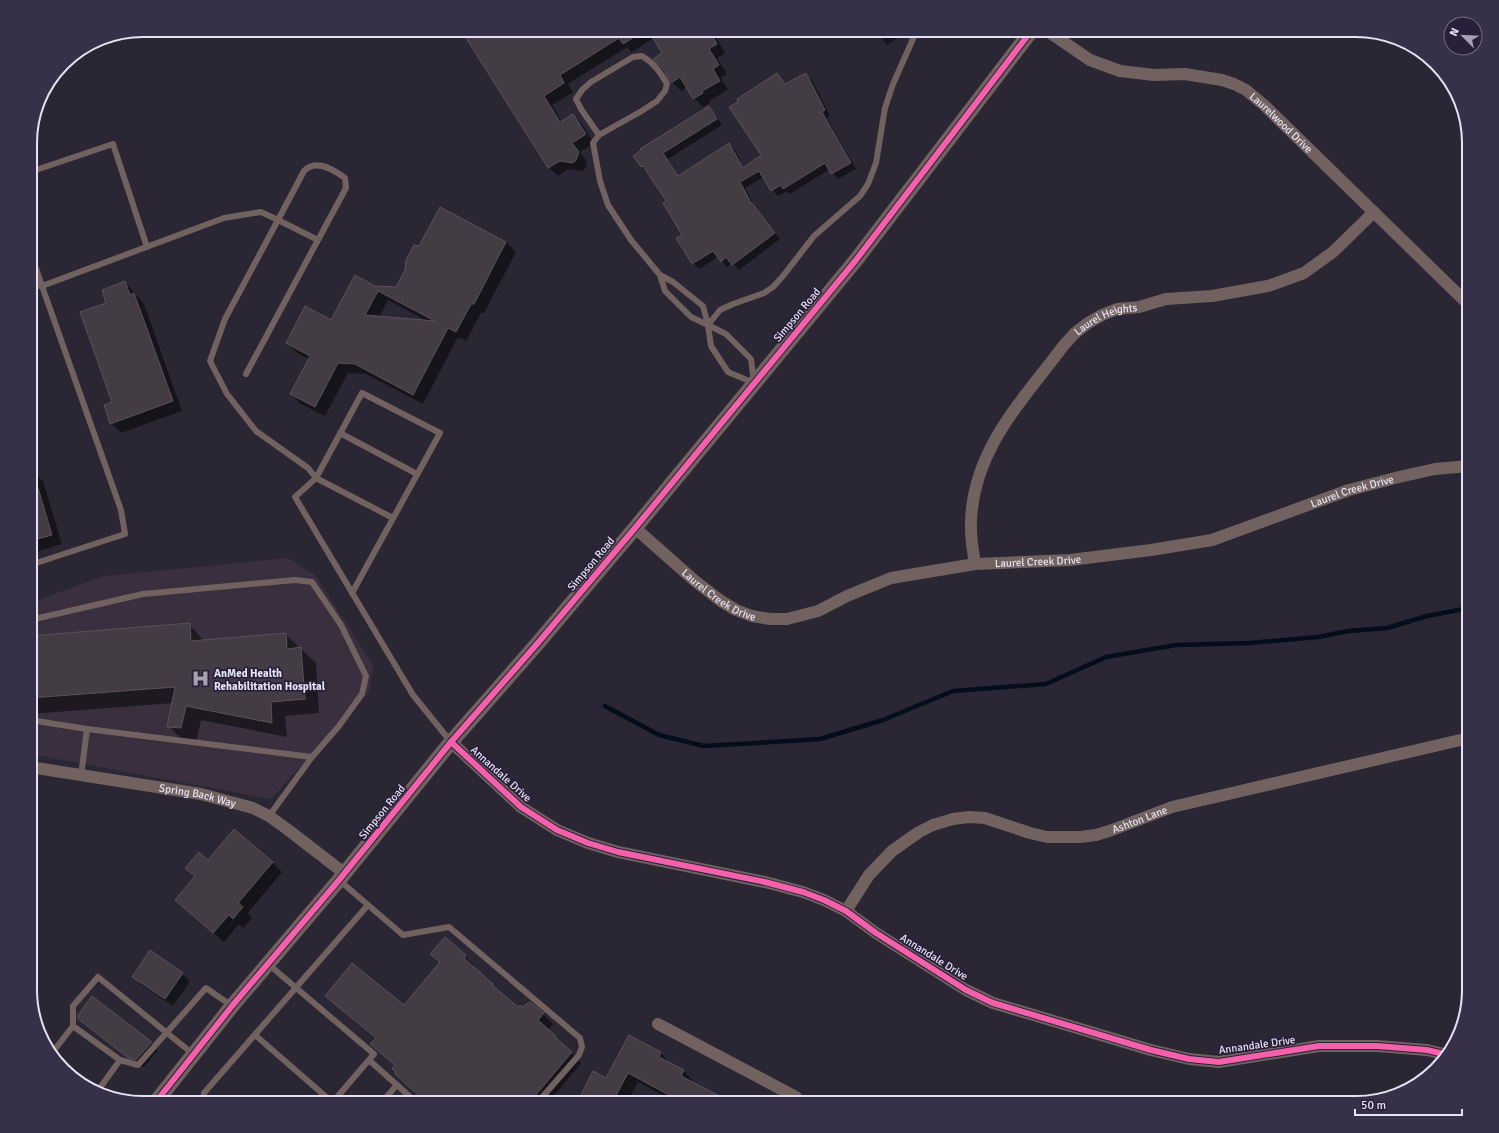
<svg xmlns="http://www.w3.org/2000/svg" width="1499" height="1133" viewBox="0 0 1499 1133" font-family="Signika,sans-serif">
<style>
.medical{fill:#392f3f}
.shadow{fill:#0007;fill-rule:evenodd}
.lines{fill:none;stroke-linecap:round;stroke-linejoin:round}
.stream{stroke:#040d1c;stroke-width:4.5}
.building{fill:#443c45;stroke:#5a515a;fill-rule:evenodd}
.service{stroke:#71615f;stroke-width:6}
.minor{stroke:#71615f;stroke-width:12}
.tertiary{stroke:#71615f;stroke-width:15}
.cycleway-casing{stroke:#28203a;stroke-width:8}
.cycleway{stroke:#f560ab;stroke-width:6}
.labels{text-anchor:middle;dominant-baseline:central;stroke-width:3.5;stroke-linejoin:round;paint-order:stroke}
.street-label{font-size:11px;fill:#e6e2f3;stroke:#28203a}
.poi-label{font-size:11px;font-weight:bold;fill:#e6e2f3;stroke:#28203a;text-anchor:start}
.rim{fill:none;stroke:#e6e2f3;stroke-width:2}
</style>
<rect width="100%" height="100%" fill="#2a2634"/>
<path class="medical" d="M288 558 315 575 373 665 369 693 271 799 30 754V603L104 576Z"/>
<g class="shadow">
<path d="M462 30H716L713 32 725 53 717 58 727 74 721 78 728 90 710 100 711 102 703 107 694 98 687 87 681 91 672 82 664 53 654 38 632 52 627 47 568 84 573 92 552 105 562 122 573 115 582 124 594 143 580 152 587 162 585 169 582 171 569 169 558 176 549 168Z"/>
<path d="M793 30H800L796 33Z"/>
<path d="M879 30H904L906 33 887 45 877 31Z"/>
<path d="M777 74 786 85 806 75 812 80 830 116 827 118 856 169 838 179 830 169 790 194 787 191 778 196 772 190 764 177 745 188 755 207 780 239 739 270 732 263 727 267 718 257 699 269 693 263 683 235 667 201 648 172H647L641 167 709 107 714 113 722 125 668 159 679 177 729 144 735 150 744 168 763 155Z"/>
<path d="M440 208 506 242 516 252 484 313H481L466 341 458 337 423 404 366 374 348 373 325 416 301 404 291 394 309 359 297 353 287 343 332 321 375 287 397 289ZM388 300 429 322 379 317Z"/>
<path d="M125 282 144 304 182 411 121 433 111 423 113 403 108 303Z"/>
<path d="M30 472H33L43 481 62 544 30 554Z"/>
<path d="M189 624 204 641 285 634 316 663 319 713 285 716 287 737 201 720 196 742 183 741 169 726 173 703 30 714V637Z"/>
<path d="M272 862 282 872 248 913 252 918 243 928 239 924 224 942 176 901 196 877 187 868Z"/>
<path d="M445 938 475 966 473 968 518 1008 522 1009 530 1003 543 1014 553 1024 548 1030 581 1063 548 1103H427L397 1073 396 1066 372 1044 376 1039 326 996 404 1006 441 962Z"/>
<path d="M182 974 190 981 173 1006 140 984 133 976Z"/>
<path d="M78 1018 151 1043 158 1050 144 1067 136 1065 86 1026Z"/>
<path d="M630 1037 661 1053 670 1064 684 1071 693 1081 692 1083 668 1098 638 1082 627 1103H578L607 1080Z"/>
<path d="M752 1097 765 1103H749Z"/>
</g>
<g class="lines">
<path class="stream" d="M605 706 659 735 704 746 820 739 883 720 953 691 1046 684 1106 657 1176 645 1249 643 1318 637 1348 631 1387 628 1427 616 1469 608"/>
</g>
<g class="building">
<path d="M461 30H645L623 44 619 38 560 75 564 83 544 96 560 122 573 114 586 134 572 143 579 152 576 160 573 163 560 161 548 168Z"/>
<path d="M648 30H709L717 44 709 49 719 65 713 69 720 81 702 91 703 93 693 99 680 77 671 83 663 69 653 59 662 53Z"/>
<path d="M777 73 785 84 806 73 825 110 822 112 851 163 831 174 825 163 783 189 781 185 771 191 759 171 740 182 751 203H752L775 233 732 265 726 257 721 262 713 251 692 264 676 238 682 235 663 203 666 201 643 166 641 167 633 156 641 150 640 149 709 106 717 119 663 153 678 176 729 143 743 168 761 155 729 107 738 102 737 99Z"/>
<path d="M440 207 506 242 474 304H471L456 332 448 328 413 395 355 364 338 363 315 407 290 394 310 356 286 343 305 306 331 320 355 275 375 286 396 287 405 270 406 260 414 245 419 246ZM378 291 435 321 365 315Z"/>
<path d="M125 281 130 295 134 293 173 401 110 424 104 405 112 402 80 312 106 303 102 290Z"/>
<path d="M30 471H33L52 535 30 541Z"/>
<path d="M190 623 191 641 286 633 287 649 301 647 305 699 271 702 272 723 186 706 181 728 167 727 175 687 30 698V636Z"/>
<path d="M234 829 273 862 238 903 243 907 233 919 229 915 213 933 175 900 195 876 185 868 199 852 208 860Z"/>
<path d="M445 937 466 955 464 958 493 984 492 985 518 1007 520 1005 522 1007 530 1002 544 1013 538 1020 556 1036 555 1037 572 1052 529 1103H427L395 1074 396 1072 392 1069 395 1065 370 1044 376 1038 325 996 352 963 404 1005 440 962 430 954Z"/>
<path d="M150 950 183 973 165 999 132 977Z"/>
<path d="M92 996 152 1042 136 1060 128 1058 78 1019V1015Z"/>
<path d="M629 1035 661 1052 659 1057 684 1070 681 1076 733 1103H664L669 1095 628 1073 612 1103H577L593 1071 606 1078Z"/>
</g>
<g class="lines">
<g class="service">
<path d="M599 135 581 109 576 99 582 90 591 82 633 57 642 56C654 63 660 72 667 84L665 91 657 101 640 112 599 135 593 143 600 181 608 205 631 240 660 275"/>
<path d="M30 172 113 144 147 247"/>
<path d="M30 251 42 286 224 218 261 212 278 220 225 319 210 361 227 394 256 431 308 468 316 478 295 497 413 695 451 742"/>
<path d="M660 275 673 282 703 306 708 325 691 317 665 291Z"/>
<path d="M708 325 720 310 733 304 764 293 773 287 783 276 814 236 860 196 868 184 876 163 885 108 893 84 917 30"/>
<path d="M708 325 726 334 751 359 754 383 728 372 711 346Z"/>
<path d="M246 374 318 240 278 220 304 171C315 159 333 169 345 178L346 188 318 240"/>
<path d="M340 433 417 474"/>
<path d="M30 565 125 534 121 510 42 286 30 285"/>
<path d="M352 593 440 433 362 393 316 478 393 518"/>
<path d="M30 620 143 594 295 580 312 582 341 625 366 676 362 694 339 726 312 757"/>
<path d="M30 720 87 729"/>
<path d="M81 776 87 729 312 757 269 816"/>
<path d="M368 905 403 935 449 927 580 1038 582 1047 579 1055 537 1103"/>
<path d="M268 964 374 1054 332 1103"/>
<path d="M73 1026V1006L98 977 193 1054"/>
<path d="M255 1035 332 1102"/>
<path d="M52 1053 73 1026 120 1060 97 1092"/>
<path d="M120 1060 138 1065 206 988 232 1006"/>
<path d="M369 1060 417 1103"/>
<path d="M204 1103V1093L368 905 339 880"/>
<path d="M381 1103 397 1085"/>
</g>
<g class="minor">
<path id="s1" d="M1046 30 1090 60 1120 71 1154 75 1185 74 1222 80 1234 84 1246 90 1265 106 1469 305"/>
<path id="s2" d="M635 528 695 581 721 601 736 610 752 616 770 619H787L818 611 847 596 891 578 975 564 1070 560 1151 550 1212 540 1349 490 1399 477 1435 469 1469 466"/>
<path id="s3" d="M975 564C973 551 970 536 971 522 973 449 1023 400 1064 345L1075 333 1088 323 1102 315 1117 309 1139 307 1166 299 1212 296 1268 286 1304 273 1333 252 1374 212"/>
<path d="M451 742 521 807 557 830 588 843 618 852 765 882 803 892 824 900 846 911 876 933 966 990 993 1003 1151 1050 1189 1059 1219 1062 1319 1046H1377L1427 1050 1448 1055"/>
<path id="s4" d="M30 767 201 794 253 808 269 816 287 829 344 873"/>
<path id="s5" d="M846 911 869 875 892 851 919 832 933 825 953 819 969 817 985 818 1030 833 1047 837H1080L1096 835 1112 830 1172 807 1469 738"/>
<path d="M658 1024 796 1097 799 1103"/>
</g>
<path class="tertiary" d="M155 1103 232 1006 339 880 451 742 537 644 635 528 856 260 1032 30"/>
<defs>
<g id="cycleway">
<path d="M451 742 521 807 557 830 588 843 618 852 765 882 803 892 824 900 846 911 876 933 966 990 993 1003 1151 1050 1189 1059 1219 1062 1319 1046H1377L1427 1050 1448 1055"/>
<path d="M155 1103 232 1006 339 880 451 742 537 644 635 528 856 260 1032 30"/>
</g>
</defs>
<use href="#cycleway" class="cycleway-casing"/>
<use href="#cycleway" class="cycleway"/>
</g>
<defs>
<symbol id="hospital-bare" viewBox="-9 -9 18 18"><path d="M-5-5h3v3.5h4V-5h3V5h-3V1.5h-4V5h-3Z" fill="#a4a0b0" stroke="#28203a" stroke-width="2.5" paint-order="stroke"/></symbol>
</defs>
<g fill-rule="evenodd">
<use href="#hospital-bare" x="188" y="666" width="25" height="25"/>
</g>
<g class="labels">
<g class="street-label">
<text stroke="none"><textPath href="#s1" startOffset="262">Laurelwood Drive</textPath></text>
<text transform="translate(797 315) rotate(-50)">Simpson Road</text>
<text stroke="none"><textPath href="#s3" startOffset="297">Laurel Heights</textPath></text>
<text stroke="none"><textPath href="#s2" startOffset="767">Laurel Creek Drive</textPath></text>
<text stroke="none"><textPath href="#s2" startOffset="443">Laurel Creek Drive</textPath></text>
<text transform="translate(591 564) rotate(-50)">Simpson Road</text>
<text stroke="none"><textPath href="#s2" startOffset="108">Laurel Creek Drive</textPath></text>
<text transform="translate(501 774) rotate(42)">Annandale Drive</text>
<text stroke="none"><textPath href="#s4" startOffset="170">Spring Back Way</textPath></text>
<text transform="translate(382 812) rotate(-51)">Simpson Road</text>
<text stroke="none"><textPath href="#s5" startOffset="338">Ashton Lane</textPath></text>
<text transform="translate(934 957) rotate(32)">Annandale Drive</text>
<text transform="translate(1257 1045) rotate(-8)">Annandale Drive</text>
</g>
<g class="poi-label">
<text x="214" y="673">AnMed Health<tspan x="214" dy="13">Rehabilitation Hospital</tspan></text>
</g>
</g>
<path d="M0 0H1499V1133H0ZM143 37H1356A106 106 0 0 1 1462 143V990A106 106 0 0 1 1356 1096H143A106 106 0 0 1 37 990V143A106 106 0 0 1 143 37Z" fill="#373049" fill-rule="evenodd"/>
<path class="rim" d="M143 37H1356A106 106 0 0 1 1462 143V990A106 106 0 0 1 1356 1096H143A106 106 0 0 1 37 990V143A106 106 0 0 1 143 37Z"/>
<g transform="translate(1463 36) rotate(294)"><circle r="19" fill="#28203a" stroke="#746e84"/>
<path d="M0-3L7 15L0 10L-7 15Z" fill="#a4a0b0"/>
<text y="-6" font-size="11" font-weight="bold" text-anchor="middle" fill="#e6e2f3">N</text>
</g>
<path d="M1355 1109v6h107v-6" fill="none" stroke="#e6e2f3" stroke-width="2"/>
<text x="1361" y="1109" font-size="12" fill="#e6e2f3" stroke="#28203a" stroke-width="3" paint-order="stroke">50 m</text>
</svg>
